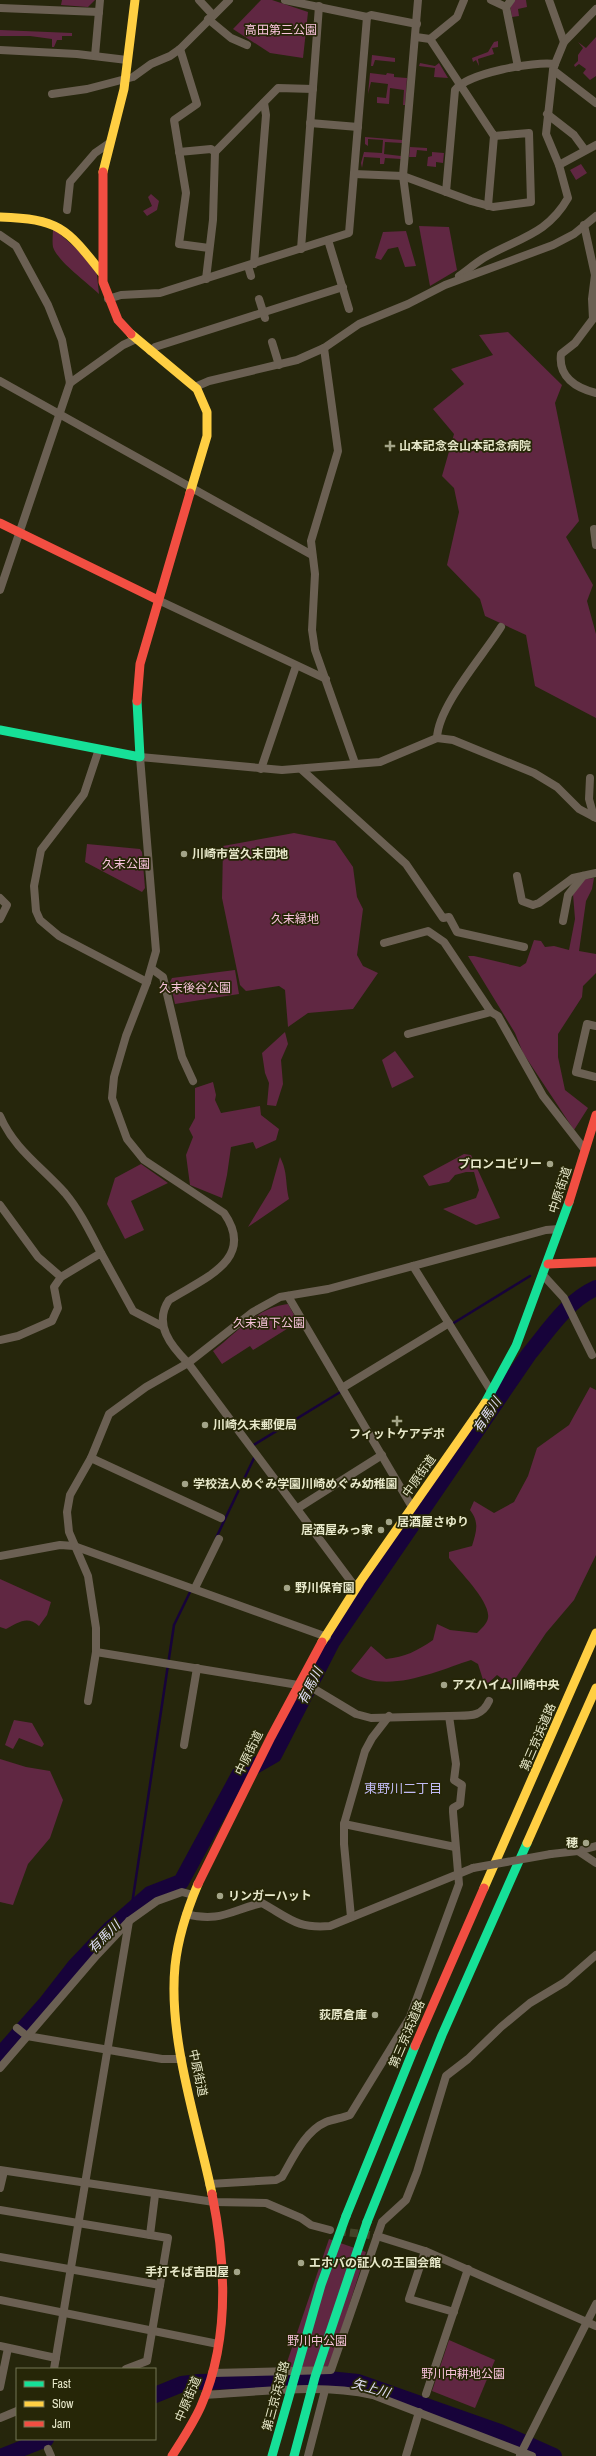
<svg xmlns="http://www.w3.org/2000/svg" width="596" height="2456" viewBox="0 0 596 2456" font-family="'Archivo Narrow','Noto Sans JP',sans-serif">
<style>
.green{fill:#602742}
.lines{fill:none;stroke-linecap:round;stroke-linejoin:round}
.stream{stroke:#17033a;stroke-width:2.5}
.river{stroke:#17033a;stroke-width:16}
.street-tunnel{stroke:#434328;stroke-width:8;stroke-dasharray:8 4;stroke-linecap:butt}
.street{stroke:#6b6053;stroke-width:8}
.fast{stroke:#16e098;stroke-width:9}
.slow{stroke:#ffcf43;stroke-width:9}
.jam{stroke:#f24e42;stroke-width:9}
.street-bridge{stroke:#6b6053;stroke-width:8}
.fast-bridge{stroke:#16e098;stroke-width:9}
.poi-dot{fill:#a3a488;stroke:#262607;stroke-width:1.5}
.labels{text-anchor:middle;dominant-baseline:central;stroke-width:3.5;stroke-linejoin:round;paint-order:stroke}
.park-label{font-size:12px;fill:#f8c3dc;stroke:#262607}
.poi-label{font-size:12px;font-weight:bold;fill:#e7e8ca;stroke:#262607;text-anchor:start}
.street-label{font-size:12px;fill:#e7e8ca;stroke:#262607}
.water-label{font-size:13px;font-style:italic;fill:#e2e0f9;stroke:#262607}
.neighbourhood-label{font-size:13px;fill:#c1bbf5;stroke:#262607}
</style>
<rect width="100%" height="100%" fill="#26260c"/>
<g class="green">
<path d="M62 0H95L88 7 61 5Z"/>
<path d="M261 0H272L308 12 303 58 270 53 233 29Z"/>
<path d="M515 0H526L527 7 518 9 519 16 512 17 510 5Z"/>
<path d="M0 30 72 33V36H62V40H57L54 47H52V39L30 36H0Z"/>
<path d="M596 37V76L590 80 583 73 586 69 579 64 575 67 574 65 578 61V55L583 48 578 42 586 48Z"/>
<path d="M498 41V47L492 48 494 54 478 59 479 66 476 60 473 62 472 58 488 52 494 42Z"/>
<path d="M372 55 395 58V62L375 60 373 66H371Z"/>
<path d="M420 63 435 66 439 63 448 78 434 77 435 68 419 66Z"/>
<path d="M370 73 386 75 387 73 394 74V77L407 78 405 105H403L404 90 390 88 389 104 377 103V97L386 98 388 84 371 82 368 94Z"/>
<path d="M365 137 402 140V143L385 142 384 154 401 156V159L385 158 384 164H380V158L364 157 362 168 361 163 364 152 382 153 383 140 368 139V146L365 144Z"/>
<path d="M410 147 427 148V151L417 150 416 157H409Z"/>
<path d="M432 152 444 153 443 163 436 162V167L427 166 428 157 432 156Z"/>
<path d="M581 164 587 173 576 180 570 170Z"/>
<path d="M151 194 159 201 157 210 147 216 143 211 152 206 148 197Z"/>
<path d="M419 226 449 227 457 270 430 286Z"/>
<path d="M53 228 96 266 99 294C87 282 58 262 53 247 52 242 53 234 53 228Z"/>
<path d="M406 231 416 266 405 267 398 247 388 249 381 260 375 258 383 232Z"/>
<path d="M508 332 562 385 555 403 579 521 566 537 593 585 587 601 596 634V718L535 686 526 635 485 616 480 599 447 565 459 512 454 488 442 476 454 434 433 409 464 384 451 369 493 355 479 335Z"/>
<path d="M294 833 335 841 353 867 357 897 363 909 357 955 363 966 378 973 353 1009 308 1013 288 1027 285 990 279 986 246 991 240 985 222 898 223 846Z"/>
<path d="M87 844 140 849 142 852 145 888 142 892 85 862Z"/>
<path d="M594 878 592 889 586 901 579 951 596 954V973L583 986 582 997 558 1034V1057L565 1090 588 1108 574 1130 523 1053 515 1033 468 956H474L520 967 526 963 534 940 541 941 545 947 554 946 569 950 575 919 573 894 584 879Z"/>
<path d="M235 970 239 994 175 1004 170 982 172 978Z"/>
<path d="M285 1032 288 1044 281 1060 283 1084 276 1106 267 1105 269 1083 265 1073 262 1053Z"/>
<path d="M395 1051 414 1077 392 1088 382 1060Z"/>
<path d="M213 1082 216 1095 215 1100 221 1113 260 1106 261 1115 279 1129 276 1140 256 1149 253 1142 231 1147 227 1175 222 1198 190 1185 186 1155 193 1137 189 1129 195 1118V1088Z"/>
<path d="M464 1154 471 1155 500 1218 476 1225 443 1209 476 1198 479 1190 474 1172H466L455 1175 449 1182 429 1186 423 1176Z"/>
<path d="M280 1157C288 1173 285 1182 289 1199L248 1227 271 1189Z"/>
<path d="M141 1164 168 1183 131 1201 144 1230 125 1239 107 1204 115 1178Z"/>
<path d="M288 1304 298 1322 253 1350 250 1346 222 1364 213 1351C236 1333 258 1307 288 1304Z"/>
<path d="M590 1387 596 1390V1555L574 1600 546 1633 511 1685 497 1675 485 1686 478 1664 471 1660C437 1671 384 1696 351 1671L371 1646 386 1659C405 1657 417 1651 433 1640L437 1624 450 1630 477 1633C481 1629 487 1624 488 1618 491 1602 459 1571 449 1558V1552L472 1546C476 1532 480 1523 470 1510L474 1501 494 1513 514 1502 528 1476 537 1448 569 1425Z"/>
<path d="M0 1579 51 1602 47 1615 39 1626C27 1615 18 1623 6 1629L0 1627Z"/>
<path d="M14 1720 32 1723 44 1744 42 1747 19 1738 13 1749 5 1745Z"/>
<path d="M0 1759 26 1767 50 1771 63 1800 50 1838 28 1864 13 1905 0 1902Z"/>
<path d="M329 2239 366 2252 330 2366 285 2368Z"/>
<path d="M449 2340 495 2360 475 2408 432 2391Z"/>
</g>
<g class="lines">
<g class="stream">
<path d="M452 1324 530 1276"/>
<path d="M252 1446 342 1391"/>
<path d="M216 1538 255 1456"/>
<path d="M131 1911 174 1625 191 1590"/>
</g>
<g class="river">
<path d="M0 2055 47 2002 75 1966 110 1929 150 1894 181 1882 239 1775 274 1755 332 1642 529 1354C549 1330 567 1301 596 1288"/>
<path d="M155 2395 182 2384 199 2382 328 2379 358 2382 500 2432 554 2456"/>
<path d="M3 2456 46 2439"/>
</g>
<path class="street-tunnel" d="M338 2231 377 2236"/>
<g class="street">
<path d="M199 0 212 14"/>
<path d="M285 0 367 17 371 15 417 24"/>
<path d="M491 0 506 7 518 67"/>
<path d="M549 0 564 42 555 64"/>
<path d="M506 7 511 0"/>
<path d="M0 8 99 12"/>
<path d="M208 19 231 38 247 45"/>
<path d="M430 39 457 17 464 0"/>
<path d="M564 42 596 9"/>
<path d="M180 49 197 104 174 120 186 193 179 244 209 248"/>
<path d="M0 50 77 54 127 60"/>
<path d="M95 56 100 0"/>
<path d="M52 94 87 89 133 77 151 64 170 56 180 49 229 0"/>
<path d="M547 114 574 135 585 150"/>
<path d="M310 123 358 127"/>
<path d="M179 152 211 149 215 152"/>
<path d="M559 165 596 145"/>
<path d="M354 174 403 176 471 201 493 207 531 202 529 133 494 136 430 39 416 37"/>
<path d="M446 192 455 90C468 73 534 61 555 64L553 70 596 103"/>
<path d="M488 206 494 136"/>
<path d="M67 210 70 182 95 153 108 144"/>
<path d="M409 221 403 176 418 0"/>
<path d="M584 225 595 275 592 299 593 319 575 343 561 354C558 377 576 388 596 393"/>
<path d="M0 235 16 246 48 305 62 340 70 383 0 590"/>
<path d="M328 240 349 309"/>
<path d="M301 249 319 6"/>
<path d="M254 264 266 115 264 103"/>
<path d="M248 266 251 276"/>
<path d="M459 276C469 269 479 260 489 255 522 237 548 233 568 198L559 165 546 134 553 70"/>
<path d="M206 279 213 220 215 152 278 88 313 89"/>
<path d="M108 299 121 295 160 293 349 233 367 17"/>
<path d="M259 299 265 318"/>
<path d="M272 342 279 365"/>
<path d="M324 348 338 451 311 541 315 574 312 630 315 650 355 763"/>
<path d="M150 351 155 347 343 287"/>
<path d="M0 381 312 555"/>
<path d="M70 383 123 345 136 339"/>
<path d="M195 387 209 381 297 360 324 348 359 324 408 304 445 285 553 245 574 234 596 216"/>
<path d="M594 529 596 545"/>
<path d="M158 600 326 679"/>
<path d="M437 738C438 706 483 656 501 627"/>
<path d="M99 749 84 794 41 850 34 886 36 911 40 920 59 936 147 982"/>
<path d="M261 769 296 666"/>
<path d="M301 769 406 864 443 918 449 917 457 932 524 947"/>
<path d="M590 778 589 799 594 817"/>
<path d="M517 876 522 901 533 905 539 903 573 878 596 873"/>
<path d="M0 898 7 905 0 919"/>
<path d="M563 921 568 895 583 876"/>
<path d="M384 943 428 931 444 942 491 1012 498 1016 543 1096 585 1150"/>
<path d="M152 969 163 977 182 1057 193 1081"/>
<path d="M596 1026 587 1024 576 1072 596 1077"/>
<path d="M408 1034 491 1012"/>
<path d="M0 1116C14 1149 42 1167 65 1193 80 1211 90 1232 101 1253"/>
<path d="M0 1205 38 1257 61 1277"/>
<path d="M413 1266 491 1391"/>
<path d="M543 1275 564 1298 592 1355"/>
<path d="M288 1296 412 1507"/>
<path d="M0 1340 18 1336 52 1321 58 1308 54 1287 61 1277 101 1253 133 1311 162 1326"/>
<path d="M342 1388 449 1323"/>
<path d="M91 1458 221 1518"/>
<path d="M298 1508 382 1455"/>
<path d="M0 1556 60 1545 74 1546 327 1637"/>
<path d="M195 1588 219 1539"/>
<path d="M356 1588 188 1363C171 1346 153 1324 169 1300 202 1279 257 1260 224 1213L144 1160 127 1139 112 1098 114 1077 126 1036 147 982 156 951 140 757 282 770 380 762 437 738 453 740 534 773 557 787 579 809 596 818"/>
<path d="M96 1652 298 1685"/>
<path d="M88 1701 96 1652V1628L88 1576 69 1532 67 1512 70 1495 91 1458 109 1414 146 1387 188 1363 253 1312 280 1297 328 1289 546 1230 559 1229"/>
<path d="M449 1716C467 1715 481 1719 489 1701"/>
<path d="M184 1745 197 1668"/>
<path d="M344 1824 455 1847"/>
<path d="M578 1851 596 1863"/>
<path d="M551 1854 578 1851 596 1846"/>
<path d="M186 1914C220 1923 231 1910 262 1903 289 1918 297 1929 330 1926L473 1868"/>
<path d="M351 1917 344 1844V1824L365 1751 372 1738 389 1716"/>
<path d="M17 2028 27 2036 162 2059H182"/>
<path d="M0 2068 97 1955 129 1921 157 1901 182 1892 193 1895"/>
<path d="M0 2170 214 2202 266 2203 301 2218 311 2225 330 2230"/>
<path d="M209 2184 276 2180 282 2177C293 2158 305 2131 326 2122 334 2119 342 2118 350 2115L410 2017 459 1884 453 1812V1808L460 1804 462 1785 454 1780 456 1764 449 1716 371 1718 356 1714 301 1681"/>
<path d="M0 2188 4 2171"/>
<path d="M0 2210 150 2235"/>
<path d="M377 2236 425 2251 596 2326"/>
<path d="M425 2251 409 2299 454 2312"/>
<path d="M0 2257 160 2285"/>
<path d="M0 2300 218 2344"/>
<path d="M0 2346 56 2358"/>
<path d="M54 2369 129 1921"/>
<path d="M126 2369 147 2361 168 2238 150 2235 155 2195"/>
<path d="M212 2373 331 2370 382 2222 406 2200 417 2172 446 2076 468 2059 501 2027 530 2003 565 1982 596 1955"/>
<path d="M0 2387 8 2348"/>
<path d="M426 2394 468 2269"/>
<path d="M205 2395C260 2392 319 2383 373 2395L532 2456"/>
<path d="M0 2418 17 2411"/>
<path d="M48 2449 51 2456"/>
<path d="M520 2455 596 2304"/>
<path d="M308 2456 325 2390"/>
<path d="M406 2456 419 2412"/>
</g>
<g class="fast">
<path d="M0 730 140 757 137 701"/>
<path d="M485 1403 516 1346 569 1202"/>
<path d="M346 2216 415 2046"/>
<path d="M367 2222 442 2035 527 1843"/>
</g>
<g class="slow">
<path d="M103 172 124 89 135 0"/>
<path d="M0 217C58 219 66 227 101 272"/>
<path d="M131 334 197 389 207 412V436L190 493"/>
<path d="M322 1642 360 1582 485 1403"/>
<path d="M527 1843 596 1688"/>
<path d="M198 1884C187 1910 178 1937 175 1966 168 2039 197 2122 212 2194"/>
<path d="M484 1888 596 1633"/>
</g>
<g class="jam">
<path d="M103 172V282L118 320 131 334"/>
<path d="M0 523 158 600"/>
<path d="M137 701 140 664 190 493"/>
<path d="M569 1202 596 1115"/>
<path d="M548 1264 596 1262"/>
<path d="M198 1884 271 1737 322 1642"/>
<path d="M415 2046 484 1888"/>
<path d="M172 2456C182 2440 193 2424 201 2406 230 2340 226 2263 212 2194"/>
</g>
<path class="street-bridge" d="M473 1868 551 1854"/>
<g class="fast-bridge">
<path d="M272 2456 321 2285 346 2216"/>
<path d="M294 2456 315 2377 367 2222"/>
</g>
</g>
<g class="poi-dot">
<path d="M388 440h4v4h4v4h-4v4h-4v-4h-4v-4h4z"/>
<circle cx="184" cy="854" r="4"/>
<circle cx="550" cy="1164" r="4"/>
<path d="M395 1415h4v4h4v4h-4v4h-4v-4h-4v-4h4z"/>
<circle cx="205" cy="1425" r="4"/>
<circle cx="185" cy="1484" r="4"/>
<circle cx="389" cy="1522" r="4"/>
<circle cx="381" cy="1530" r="4"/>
<circle cx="287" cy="1588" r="4"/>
<circle cx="444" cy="1685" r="4"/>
<circle cx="586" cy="1843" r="4"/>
<circle cx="220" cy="1896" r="4"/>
<circle cx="375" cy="2015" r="4"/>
<circle cx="301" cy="2263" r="4"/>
<circle cx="237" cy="2272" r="4"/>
</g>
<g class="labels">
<g class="park-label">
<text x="281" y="30">高田第三公園</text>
<text x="126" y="864">久末公園</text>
<text x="295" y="919">久末緑地</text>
<text x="195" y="988">久末後谷公園</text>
<text x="269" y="1323">久末道下公園</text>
<text x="317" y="2341">野川中公園</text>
<text x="463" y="2374">野川中耕地公園</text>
</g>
<g class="poi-label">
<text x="399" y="446">山本記念会山本記念病院</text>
<text x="192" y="854">川崎市営久末団地</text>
<text x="542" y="1164" text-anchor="end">ブロンコビリー</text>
<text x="213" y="1425">川崎久末郵便局</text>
<text x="397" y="1434" text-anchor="middle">フィットケアデポ</text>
<text x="193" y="1484">学校法人めぐみ学園川崎めぐみ幼稚園</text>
<text x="397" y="1522">居酒屋さゆり</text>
<text x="373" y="1530" text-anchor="end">居酒屋みっ家</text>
<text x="295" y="1588">野川保育園</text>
<text x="452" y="1685">アズハイム川崎中央</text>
<text x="578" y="1843" text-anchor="end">穂</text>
<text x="228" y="1896">リンガーハット</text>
<text x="367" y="2015" text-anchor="end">荻原倉庫</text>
<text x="309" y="2263">エホバの証人の王国会館</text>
<text x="229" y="2272" text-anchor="end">手打そば吉田屋</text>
</g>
<g class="street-label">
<text transform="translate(560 1190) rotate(-72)">中原街道</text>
<text transform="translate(419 1476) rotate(-55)">中原街道</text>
<text transform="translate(538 1737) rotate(-67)">第三京浜道路</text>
<text transform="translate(249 1753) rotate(-64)">中原街道</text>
<text transform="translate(407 2034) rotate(-67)">第三京浜道路</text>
<text transform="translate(198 2073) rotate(78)">中原街道</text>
<text transform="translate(276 2396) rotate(-75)">第三京浜道路</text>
<text transform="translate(188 2399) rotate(-67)">中原街道</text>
</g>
<g class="water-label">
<text transform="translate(487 1415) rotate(-56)">有馬川</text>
<text transform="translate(310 1686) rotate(-63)">有馬川</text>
<text transform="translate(104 1937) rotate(-45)">有馬川</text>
<text transform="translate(371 2388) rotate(16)">矢上川</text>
</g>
<g class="neighbourhood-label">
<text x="403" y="1788">東野川二丁目</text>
</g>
</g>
<rect x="16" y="2368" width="140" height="72" fill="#262607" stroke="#737455"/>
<rect x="24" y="2381" width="20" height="6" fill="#16e098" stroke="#737455"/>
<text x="52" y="2388" font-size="12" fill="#e7e8ca">Fast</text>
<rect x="24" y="2401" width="20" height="6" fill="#ffcf43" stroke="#737455"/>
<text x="52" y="2408" font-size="12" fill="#e7e8ca">Slow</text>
<rect x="24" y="2421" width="20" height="6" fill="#f24e42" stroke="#737455"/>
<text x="52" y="2428" font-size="12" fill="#e7e8ca">Jam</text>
</svg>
